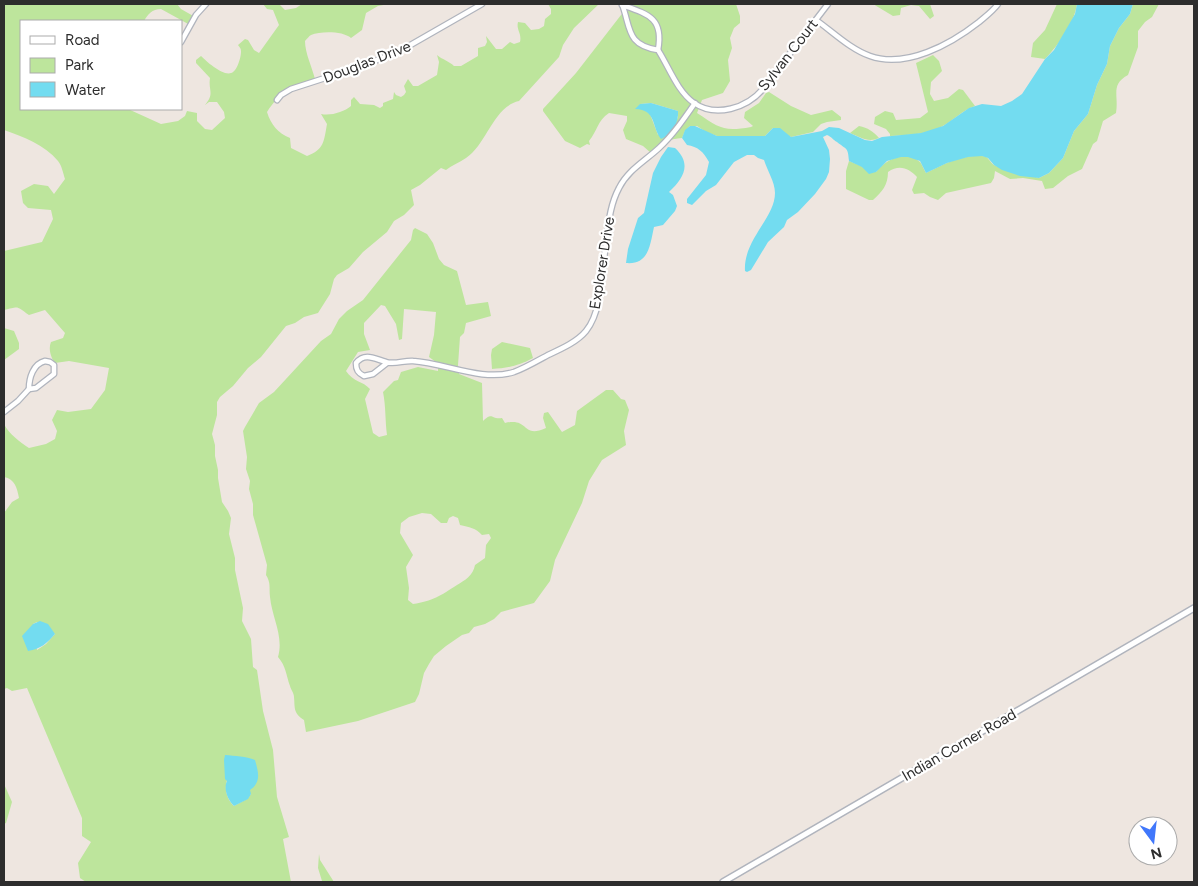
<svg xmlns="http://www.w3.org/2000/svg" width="1198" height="886" viewBox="0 0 1198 886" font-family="Figtree,sans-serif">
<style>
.green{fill:#bde59c;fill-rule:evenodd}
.water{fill:#73dcf0}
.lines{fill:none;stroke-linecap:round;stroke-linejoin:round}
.minor-casing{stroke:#b0b4bd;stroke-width:7}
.tertiary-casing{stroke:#b0b4bd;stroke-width:8}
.minor{stroke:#fff;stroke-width:4.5}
.tertiary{stroke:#fff;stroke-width:5}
.labels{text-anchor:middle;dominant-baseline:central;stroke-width:4.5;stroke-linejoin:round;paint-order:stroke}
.street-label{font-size:15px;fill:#2d2d2d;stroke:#fff}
</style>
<rect width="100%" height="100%" fill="#eee6e0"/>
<g class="green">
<path d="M4 4H177L181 9 195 17 190 25 161 9C152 9 148 14 144 21H21V109H128L161 124 178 121 185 116 187 111 197 113V121L205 129 212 130 225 118 224 112 217 102H209L205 105C215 93 208 91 210 78L196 63V60L201 56C207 62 223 76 231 73 237 72 241 57 241 52 241 48 240 48 238 45L245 39 248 40 254 50 259 53 279 25 273 10 267 9 263 4H279L285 10 296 8 302 4H389L378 6 366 13 362 30 351 38C343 31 321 31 311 35 309 36 307 39 305 41 305 53 312 67 315 79 294 87 280 91 267 112 271 125 278 133 290 138L291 148 307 156C324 150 324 141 327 124L321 114C331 116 344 112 351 106V100L354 97 360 104 374 105 380 108 383 106V103L393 99 394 92 396 95 401 97 404 95 406 92 404 86 408 79 413 86H418L437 75 439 62 437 55C443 60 449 61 454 66H461L478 56V48L485 46 487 42 486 36 496 49H502L510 42 514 44 520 42C522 33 516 30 518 22L525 23 531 30 539 29 544 26 545 19 551 14V9L548 4H599L574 28 563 45 559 57 519 101C493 107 487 144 466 158 459 163 452 165 446 170L441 168 420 185 411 190 414 205 404 215 394 221 387 232 363 252 349 268 337 275 334 279 330 294 318 313 304 317 295 323 286 326 261 357 248 368 233 386 220 397 217 402V415L212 434 215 445V456L218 470V478L222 502 228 511 231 518 229 534 235 558V570L243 608 242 621 251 639 253 667 257 670 263 711 273 750 277 797 289 837 283 839 291 882H86L80 878 78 863 91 842 82 836V818L27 688 12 691 7 688 4 689V513L12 502 19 498C17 488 15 479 4 477V424C9 434 20 442 29 448L46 444 55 439 57 431 52 420 57 410 68 412 91 409 105 390 109 368 69 361 55 363C51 358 48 349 51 342L63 338 65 333 45 310 29 315C16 306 20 306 4 310V251L42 242 53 219 51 210 28 208 23 203 21 191 34 184 48 186 54 194 65 179C63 173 62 166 58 161 45 145 22 136 4 130ZM37 622 55 634 46 644 37 650 33 624ZM227 780 251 794 247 799 234 806C227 800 224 789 227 780Z"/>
<path d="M633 4H736L740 16V23L734 28 730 38 732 48 728 60 730 81 723 93 702 100 697 113C720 128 723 132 751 127L753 126 744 118 745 112 759 103 766 93 769 92 791 106 811 115 832 110 841 117V120L827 122 821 124 813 132 791 137 773 128 765 136H717L706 132 697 126H690L685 131 682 138C670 139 659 143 651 153L643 146 626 139 623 130 627 121V116L609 113C597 121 598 130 589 141L590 145 587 144 580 148 565 141 543 111V109L576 73 621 15ZM651 103 678 111V117L673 128 658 135 650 114 643 109 640 104Z"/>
<path d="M873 4H930L934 16 930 19 919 6 911 5 901 8 900 15 893 16Z"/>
<path d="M1057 4H1077C1074 24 1059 44 1045 59L1031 57 1033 43 1045 30Z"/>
<path d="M1133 4H1159L1152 17 1145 22 1138 31V47L1128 75C1110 85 1119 95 1116 113L1103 121 1097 141 1093 144 1082 169 1068 176 1053 188 1045 189 1042 181 1023 178 1010 179 995 171 994 178 991 183 946 193 938 200 930 197 924 193 914 194 912 190 917 177C909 168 899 164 888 172 888 185 882 192 873 200H869L846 189V171L849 161 876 172C884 160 907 149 920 162 922 164 924 170 926 173 942 165 963 154 982 156 989 156 989 162 994 165 1000 169 1030 175 1039 178L1049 173 1063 158 1074 131 1088 114 1097 85 1107 64 1110 46 1119 28 1130 14Z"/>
<path d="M933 55 939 61 942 71 931 82 930 94 934 101 948 98 959 89 963 90 975 106C961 111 953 121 941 127 925 135 907 135 890 136V134L886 129 874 124 875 117 885 111 893 113 896 120 920 118 928 112 916 63Z"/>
<path d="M859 126C868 128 873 131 879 138 868 143 860 137 850 133Z"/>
<path d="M415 228 427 234 433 243 439 259 444 265 457 271 466 305 488 302 491 316 466 323 464 333 460 337 458 365 459 374 482 383 483 421C493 411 491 420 502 418L505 423C530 417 521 439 546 428L543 418 544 413 548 412 562 432 575 425 577 411 606 390H613L621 399 625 400 629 410 624 431 626 445 602 460 589 481 582 503 555 560 550 581 534 603 501 612 494 619 485 624 474 627 469 633 462 635 446 646 434 656 429 664 424 673 419 694 415 702 358 721 306 732 304 720C293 713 295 708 294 697 294 693 291 690 290 686 286 675 286 666 278 657 284 636 272 618 270 597 269 587 271 583 266 575L267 565 253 515V504L249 489 250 481 246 469 247 457 243 431 245 427 259 403 274 392 321 341 331 334 339 319 347 311 363 300 411 240 413 230ZM381 305 385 306 396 324 399 340 402 339 404 309 436 312 434 335 429 357 440 365 438 368V371L418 367 401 372 398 380 394 381 383 392C386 407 385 420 387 435L379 437 373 433 365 399 370 389C363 381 353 382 346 371L358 352 370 350 364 334V323ZM422 513 431 514 441 523H447L449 518 453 516 458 518 460 525C469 527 476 528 482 535L489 534 491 538 486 545 485 558 475 565C473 576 465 580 457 585 440 596 433 601 413 604L408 600 409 588 406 567 413 555 400 533 401 523 409 517Z"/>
<path d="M4 328 14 331 19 343V349L4 360Z"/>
<path d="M502 342 530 348 533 358C519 366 507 368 492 369L491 355 492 349Z"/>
<path d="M4 784 12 802 6 823 4 824Z"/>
<path d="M319 854 320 860 334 882 322 881 318 868Z"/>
</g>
<g class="water">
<path d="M1077 4H1133L1130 14 1119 28 1110 46 1107 64 1097 85 1088 114 1074 131 1063 158 1049 173 1039 178 1020 176 1002 170 994 165 988 158 982 156 968 157 947 163 926 173 920 161 908 157H901L887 161 876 172 869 174 862 167 849 161C848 147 847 150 837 142 833 140 832 137 827 135L823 137 829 150 830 159 829 172 826 179 815 194 798 212 787 220 784 227 768 242 751 270 747 272 745 271C743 240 775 218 775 193 775 182 767 170 764 160L758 158 754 155H747L734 162 716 185 706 191 692 205 687 203V199L706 175 709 162C703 151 698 147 687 145L682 138 685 130 690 126H695L717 136H765L773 128H780L791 137 822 131 829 127 839 128 865 140 872 141 882 137 921 133 943 126 969 108 982 104 1001 106 1012 101 1022 94 1045 59 1054 50 1075 14Z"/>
<path d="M651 103 678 111C679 122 672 135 661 139 651 126 657 110 635 109L640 104Z"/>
<path d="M668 147 675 148C692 164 684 178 669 192L673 195 677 206 675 211 663 225 654 227C650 245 649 265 626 263L628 249 638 218 644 213 653 173 661 157Z"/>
<path d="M40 621 48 624 55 634C47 643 41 649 28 651L22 636 33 624Z"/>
<path d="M225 755C235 756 246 756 255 760 258 771 262 782 250 790L251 794 248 799 234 806C228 800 223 789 227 781L225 779 224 760Z"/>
</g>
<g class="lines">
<defs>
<g id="minor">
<path d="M622 4C631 28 626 45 658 50 669 67 677 91 694 103 716 118 747 108 763 89 772 79 780 67 788 56 802 38 815 21 828 4"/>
<path d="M622 5C648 14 664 18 658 50"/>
<path d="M816 20C833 32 850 49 870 56 906 69 951 44 979 22 986 16 993 11 998 4"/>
<path d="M181 42 196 15 206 4"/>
<path d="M277 100 281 95 291 89 359 67 400 51 482 4"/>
<path d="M45 361 50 362 54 365V374L36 388 29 389C29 378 33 364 45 361Z"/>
<path d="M387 363 373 374 364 376C358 373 356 370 356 363 365 352 375 359 386 362 394 365 405 360 413 361 445 363 482 382 514 372 525 368 537 361 548 355 561 349 577 342 586 331 604 309 602 263 607 235 609 219 611 203 619 188 628 170 645 161 659 148 673 135 684 119 695 103"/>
<path d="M4 412 18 401 29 389"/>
</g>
<path id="tertiary" d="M723 882 1194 608"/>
</defs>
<use href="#minor" class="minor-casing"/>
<use href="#tertiary" class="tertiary-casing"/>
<use href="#minor" class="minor"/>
<use href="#tertiary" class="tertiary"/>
</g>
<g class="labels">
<g class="street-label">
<text transform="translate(788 55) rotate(-52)">Sylvan Court</text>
<text transform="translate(367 62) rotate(-21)">Douglas Drive</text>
<text transform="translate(602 263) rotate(-81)">Explorer Drive</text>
<text transform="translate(959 745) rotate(-30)">Indian Corner Road</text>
</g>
</g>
<rect width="1198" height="886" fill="none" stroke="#2d2d2d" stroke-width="10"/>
<rect x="20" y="20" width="162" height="90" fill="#ffffff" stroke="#ababab"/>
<rect x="30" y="36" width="25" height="8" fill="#ffffff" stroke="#ababab"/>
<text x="65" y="45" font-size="15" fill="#2d2d2d">Road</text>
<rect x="30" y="58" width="25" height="15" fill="#bde59c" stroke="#ababab"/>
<text x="65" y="70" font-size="15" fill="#2d2d2d">Park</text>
<rect x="30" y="82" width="25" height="15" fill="#73dcf0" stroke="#ababab"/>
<text x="65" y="95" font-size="15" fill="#2d2d2d">Water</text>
<g transform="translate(1153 841) rotate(165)"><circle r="24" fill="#ffffff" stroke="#ababab"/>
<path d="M0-4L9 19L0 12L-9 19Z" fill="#4077fb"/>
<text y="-8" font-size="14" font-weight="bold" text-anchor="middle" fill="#2d2d2d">N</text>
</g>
</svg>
